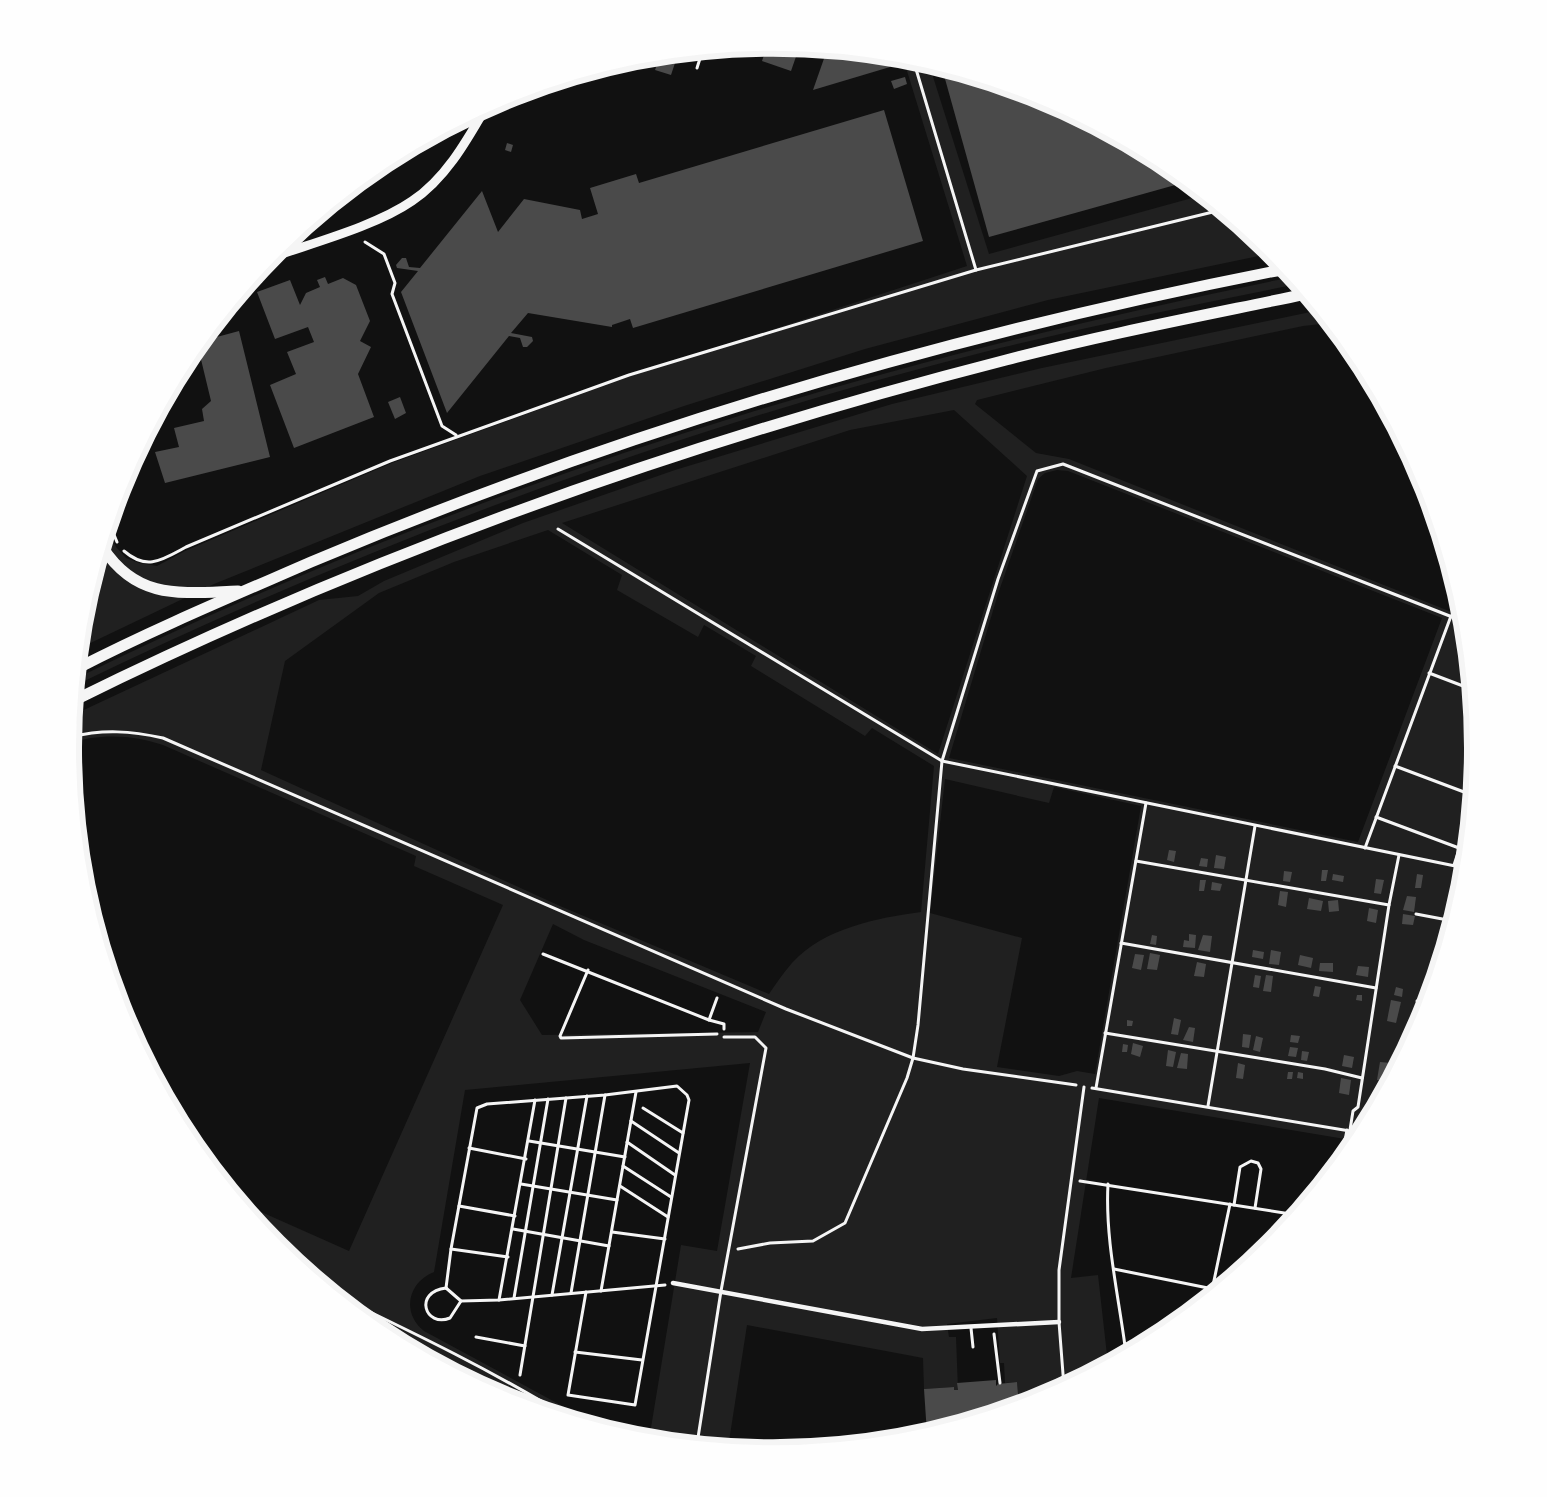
<svg xmlns="http://www.w3.org/2000/svg" width="1547" height="1497" viewBox="0 0 1547 1497" font-family="'Playfair Display',serif">
<style>
.green{fill:#202020;fill-rule:evenodd}
.building{fill:#4a4a4a}
.lines{fill:none;stroke-linecap:round;stroke-linejoin:round}
.path{stroke:#f5f5f5;stroke-width:3}
.service{stroke:#f5f5f5;stroke-width:3}
.pedestrian{stroke:#f5f5f5;stroke-width:4.5}
.tertiary{stroke:#f5f5f5;stroke-width:9}
.trunk{stroke:#f5f5f5;stroke-width:11}
.rim{fill:none;stroke:#f5f5f5;stroke-width:6}
</style>
<rect width="100%" height="100%" fill="#111"/>
<g class="green">
<path d="M903 58 929 64 989 254 1203 195 1273 253 1048 300 865 349 684 406 480 476 214 584 80 648 84 611 108 530 116 547 126 558 139 563 157 566 185 551 392 463 631 376 967 266Z"/>
<path d="M1292 277 1298 284C1198 304 1099 324 1000 348 686 426 367 543 76 685L77 678C291 573 514 485 742 415 923 359 1107 315 1292 277Z"/>
<path d="M1320 310 1330 323 1303 326 1106 368 977 400 975 404 1036 453 1069 459 1464 617 1477 749 1463 886 1423 1018 1357 1141 1099 1098 1071 1278 1098 1275 1108 1364 1042 1399 1019 1406 1017 1382 1005 1383 1004 1363H1000L997 1318 947 1324 949 1337H956L958 1390H954L953 1387 924 1389 923 1358 747 1325 728 1448 649 1440 681 1245 717 1251 750 1063 465 1090 434 1272C408 1282 401 1313 424 1331L603 1428 549 1412 350 1307 276 1246 241 1203 349 1251 503 905 414 866 416 856 163 745C135 735 99 733 71 743L73 715 319 600 358 596 384 581 523 523 675 470 892 404 1042 368ZM954 410 1027 476 938 754 562 523 850 430ZM1057 470 1068 471 1442 618 1358 842 949 758 998 594 1038 479 1045 473ZM548 530 622 575 617 590 698 637 704 625 756 656 751 666 865 736 872 728 934 766 921 912C877 918 824 928 792 963 783 973 776 984 769 994L560 906 261 770 285 661 379 593 454 562ZM945 779 1049 803 1054 787 1141 806 1095 1074 1077 1071 1059 1076 997 1067 1022 938 930 913ZM553 924 584 940 766 1012 758 1032 542 1035 520 1000Z"/>
</g>
<g class="building">
<path d="M774 45 799 48 791 71 762 61 767 46Z"/>
<path d="M742 48 740 54 727 50Z"/>
<path d="M827 50 886 56 890 67 813 90Z"/>
<path d="M678 54 671 75 655 70 660 56Z"/>
<path d="M942 68 1043 99 1165 164 1186 182 989 237Z"/>
<path d="M905 77 907 84 894 89 891 81Z"/>
<path d="M884 110 923 241 633 328 630 319 612 325V327L528 313 511 333 532 337 533 341 527 347H523L520 338 509 336 447 413 401 292 418 271 397 268 396 265 402 258H406L409 267 420 268 482 191 498 232 524 199 580 210 582 219 598 214 590 188 636 174 639 183Z"/>
<path d="M507 143 513 145 511 152 505 150Z"/>
<path d="M404 152 406 161 382 164 383 163Z"/>
<path d="M325 277 328 284 343 278 356 285 370 321 360 341 371 347 358 374 374 417 294 448 270 385 296 374 287 352 314 342 308 327 275 339 257 292 290 280 300 305 306 293 320 287 317 280Z"/>
<path d="M239 331 270 457 165 483 155 452 179 447 174 428 204 421 202 409 211 401 198 347 202 341Z"/>
<path d="M400 397 406 413 395 419 388 402Z"/>
<path d="M1169 850 1176 851 1174 862 1167 860Z"/>
<path d="M1216 855 1226 857 1224 869 1214 868Z"/>
<path d="M1201 858 1208 859 1207 867 1199 866Z"/>
<path d="M1322 870H1328L1326 881H1321Z"/>
<path d="M1284 871 1292 872 1290 882 1283 881Z"/>
<path d="M1333 874 1344 876 1343 882 1332 880Z"/>
<path d="M1417 874 1423 875 1421 888H1415Z"/>
<path d="M1376 879 1384 880 1381 894 1374 893Z"/>
<path d="M1200 880H1206L1204 891H1199Z"/>
<path d="M1212 882 1222 884 1220 891 1211 890Z"/>
<path d="M1280 891 1288 892 1286 907 1278 905Z"/>
<path d="M1407 896 1416 897 1414 912 1403 910Z"/>
<path d="M1309 898 1323 901 1321 911 1307 909Z"/>
<path d="M1338 900 1339 911 1329 912 1328 901Z"/>
<path d="M1369 908 1378 910 1376 923 1367 921Z"/>
<path d="M1403 914 1415 916 1413 925 1402 924Z"/>
<path d="M1447 923H1452L1450 932 1446 931Z"/>
<path d="M1189 934 1196 935 1195 948 1183 947 1184 940 1189 941Z"/>
<path d="M1152 935 1157 936 1156 945 1150 944Z"/>
<path d="M1203 935 1212 936 1210 952 1198 950Z"/>
<path d="M1253 950 1264 952 1263 959 1252 957Z"/>
<path d="M1271 950 1281 952 1279 965 1269 964Z"/>
<path d="M1150 953 1160 955 1157 970 1147 969Z"/>
<path d="M1135 954 1144 955 1141 970 1132 968Z"/>
<path d="M1300 955 1313 958 1311 968 1298 965Z"/>
<path d="M1197 962 1206 964 1204 977 1194 976Z"/>
<path d="M1320 963H1333V972L1319 971Z"/>
<path d="M1358 966 1369 967 1368 977 1356 975Z"/>
<path d="M1255 975 1261 976 1259 988 1253 987Z"/>
<path d="M1266 975 1273 976 1271 992 1263 991Z"/>
<path d="M1315 986 1321 987 1319 997 1313 996Z"/>
<path d="M1396 987 1403 989 1402 997 1394 995Z"/>
<path d="M1357 995H1362V1001L1356 1000Z"/>
<path d="M1391 1000 1401 1002 1396 1023 1387 1021Z"/>
<path d="M1174 1018 1181 1020 1178 1035 1171 1034Z"/>
<path d="M1127 1020 1133 1021 1132 1026H1127Z"/>
<path d="M1189 1027 1195 1028 1193 1042 1183 1040Z"/>
<path d="M1243 1034 1251 1035 1249 1048 1242 1047Z"/>
<path d="M1291 1035 1300 1036 1298 1043 1290 1042Z"/>
<path d="M1256 1036 1263 1038 1260 1052 1253 1050Z"/>
<path d="M1133 1043 1143 1046 1140 1057 1131 1054Z"/>
<path d="M1123 1044 1128 1045 1127 1052H1122Z"/>
<path d="M1290 1047 1298 1048 1296 1057 1288 1056Z"/>
<path d="M1168 1050 1176 1052 1173 1067 1166 1066Z"/>
<path d="M1302 1051 1309 1052 1307 1061 1301 1060Z"/>
<path d="M1181 1053 1188 1054 1187 1069 1177 1068Z"/>
<path d="M1344 1055 1354 1057 1352 1068 1342 1066Z"/>
<path d="M1380 1062 1391 1063 1388 1082 1377 1080Z"/>
<path d="M1238 1063 1245 1065 1243 1079 1236 1078Z"/>
<path d="M1288 1072H1293L1292 1079H1287Z"/>
<path d="M1298 1072 1303 1073V1079L1297 1078Z"/>
<path d="M1341 1078 1351 1080 1349 1095 1339 1093Z"/>
<path d="M1379 1088H1386L1377 1105Z"/>
<path d="M996 1380V1386L998 1384 1017 1382 1019 1406 927 1434 924 1389 954 1387V1390H958L957 1383Z"/>
</g>
<g class="lines">
<g class="path">
<path d="M913 59 976 270"/>
<path d="M365 242 384 254 395 283 392 294 442 426 456 435"/>
<path d="M110 525 117 542"/>
<path d="M558 529 942 761 1465 868"/>
<path d="M124 551C147 571 162 560 186 547L390 461 629 375 976 270 1221 210"/>
<path d="M1429 673 1471 689"/>
<path d="M71 737C103 729 131 731 163 738L786 1009 913 1058 963 1069 1076 1085"/>
<path d="M1395 766 1472 795"/>
<path d="M1376 817 1459 848"/>
<path d="M1365 848 1451 616"/>
<path d="M1136 861 1389 905"/>
<path d="M1454 865 1471 813"/>
<path d="M1416 914 1453 921"/>
<path d="M1121 943 1376 988"/>
<path d="M543 954 709 1020 724 1024V1029"/>
<path d="M588 970 560 1036 561 1038 717 1034"/>
<path d="M1417 1001 1428 1003"/>
<path d="M709 1020 717 998"/>
<path d="M1105 1033 1325 1069 1362 1078"/>
<path d="M1092 1088 1362 1133"/>
<path d="M1096 1088 1146 803"/>
<path d="M1208 1106 1255 826"/>
<path d="M643 1108 683 1133"/>
<path d="M631 1121 679 1153"/>
<path d="M1350 1130 1353 1111 1358 1107 1389 905 1399 855"/>
<path d="M529 1141 625 1157"/>
<path d="M627 1142 675 1175"/>
<path d="M469 1148 526 1159"/>
<path d="M1341 1161 1347 1130"/>
<path d="M623 1166 671 1197"/>
<path d="M1080 1181 1297 1215"/>
<path d="M521 1184 617 1200"/>
<path d="M1108 1184C1105 1238 1118 1293 1125 1346L1129 1352"/>
<path d="M620 1186 668 1217"/>
<path d="M1234 1205 1240 1167 1251 1161 1258 1163 1261 1169 1255 1208"/>
<path d="M459 1206 515 1216"/>
<path d="M513 1229 609 1246"/>
<path d="M612 1232 665 1239"/>
<path d="M451 1249 508 1257"/>
<path d="M738 1249 770 1243 813 1241 845 1223 907 1078 913 1058 918 1025 942 761 998 579 1037 471 1063 464 1465 622"/>
<path d="M1114 1269 1218 1290"/>
<path d="M446 1288 451 1249 477 1108 487 1104 605 1095 677 1086 687 1095 689 1100 635 1405 568 1395 586 1292"/>
<path d="M446 1288 461 1301 499 1300 665 1285"/>
<path d="M446 1288C413 1292 425 1328 450 1318L461 1301"/>
<path d="M601 1291 636 1092"/>
<path d="M571 1293 605 1095"/>
<path d="M552 1295 587 1096"/>
<path d="M1211 1295 1230 1204"/>
<path d="M337 1296C416 1334 495 1372 569 1418"/>
<path d="M514 1298 548 1099"/>
<path d="M499 1300 535 1100"/>
<path d="M994 1334 1000 1383"/>
<path d="M476 1337 525 1346"/>
<path d="M575 1352 642 1360"/>
<path d="M520 1375 566 1098"/>
<path d="M723 1447H732"/>
</g>
<g class="service">
<path d="M697 68 702 52"/>
<path d="M971 1328 973 1347"/>
<path d="M1064 1387 1059 1322V1270L1084 1087"/>
<path d="M804 1441 842 1444"/>
<path d="M697 1444 721 1291 766 1048 755 1037H724"/>
<path d="M842 1445 859 1439 883 1437"/>
</g>
<path class="pedestrian" d="M673 1283 922 1329 1059 1322"/>
<path class="tertiary" d="M270 258C312 243 376 226 412 201 445 179 466 142 485 109"/>
<g class="trunk">
<path d="M103 548C138 601 182 593 238 591"/>
<path d="M78 668C154 629 233 596 311 562 624 430 952 334 1286 269"/>
<path d="M75 700C371 554 686 442 1006 360 1105 334 1206 315 1306 294"/>
</g>
</g>
<path d="M0 0H1547V1497H0ZM79 748a694 694 0 1 1 1388 0a694 694 0 1 1-1388 0Z" fill="#fefefe" fill-rule="evenodd"/>
<path class="rim" d="M79 748a694 694 0 1 1 1388 0a694 694 0 1 1-1388 0Z"/>
</svg>
